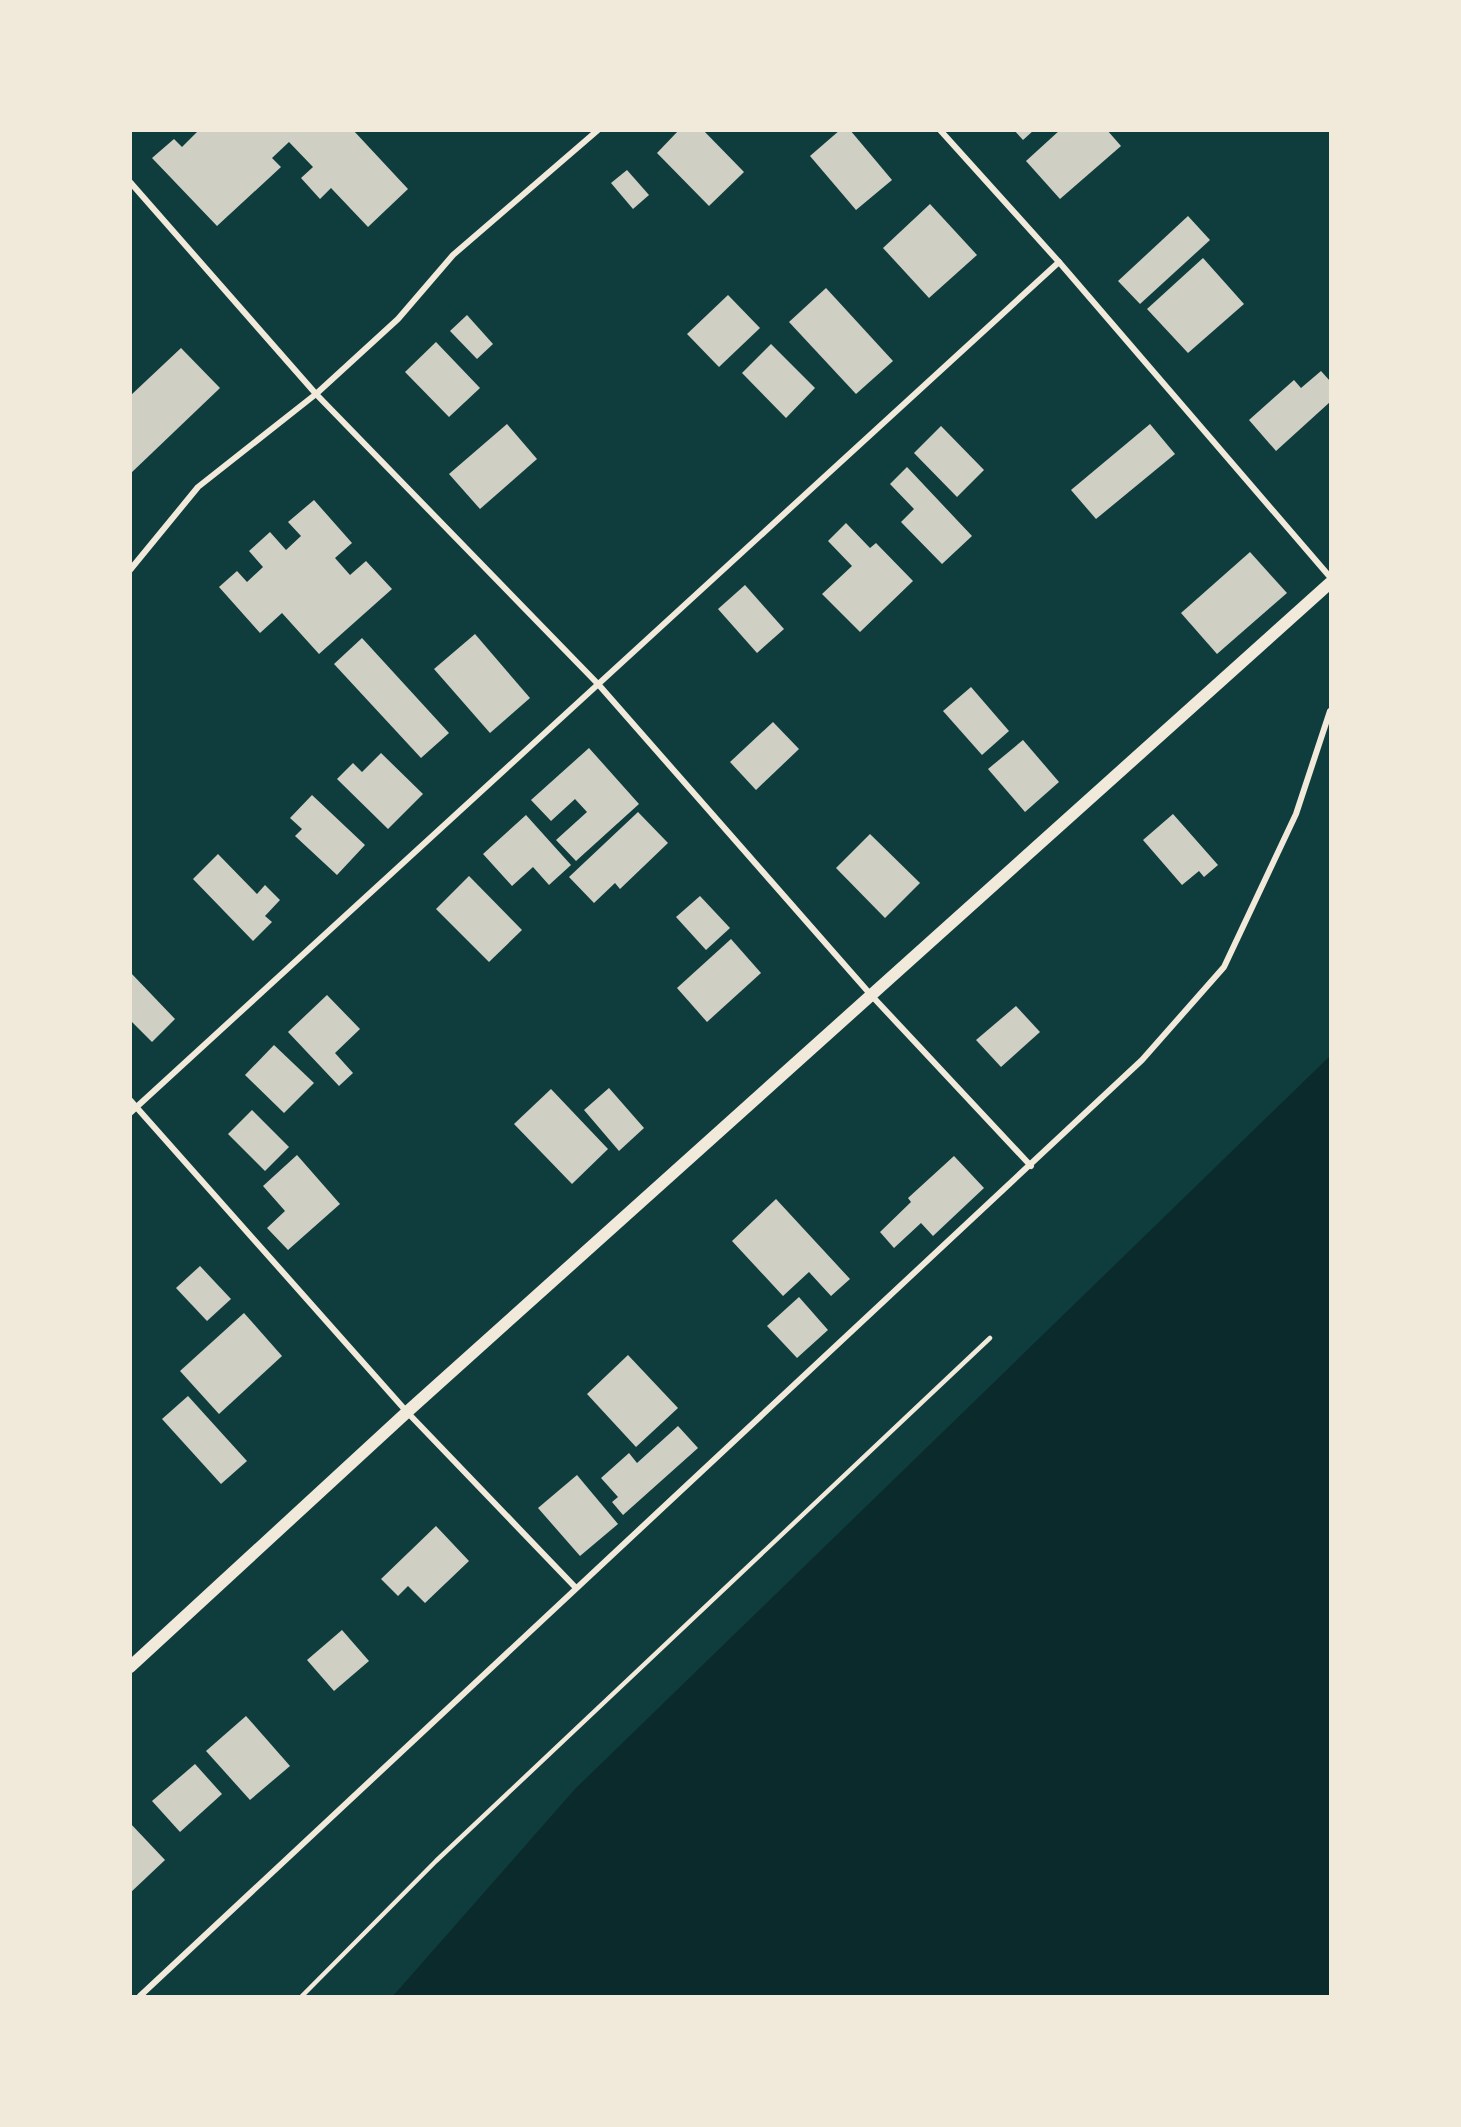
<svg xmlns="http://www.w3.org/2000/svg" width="1461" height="2127" viewBox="0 0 1461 2127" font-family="Lato,sans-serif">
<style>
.water{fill:#0a2a2b}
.building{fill:#cfcfc3}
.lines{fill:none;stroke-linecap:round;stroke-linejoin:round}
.service{stroke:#f1e9da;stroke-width:4.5}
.minor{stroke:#f1e9da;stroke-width:6}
.secondary{stroke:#f1e9da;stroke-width:12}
</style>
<rect width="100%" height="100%" fill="#0f3d3e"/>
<path class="water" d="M1330 1056V1996H393L575 1789Z"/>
<g class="building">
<path d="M199 130H353L408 189 368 227 331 188 320 199 301 178 313 167 289 142 272 158 281 167 217 226 152 158 174 139 182 147Z"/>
<path d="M679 130H703L744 172 709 206 657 153Z"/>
<path d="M840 130H850L892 180 856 210 810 156Z"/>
<path d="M1014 130H1034L1023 140Z"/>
<path d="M1060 130H1107L1121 146 1060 199 1026 161Z"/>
<path d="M627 170 649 195 633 209 611 183Z"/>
<path d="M930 204 977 255 929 298 883 248Z"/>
<path d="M1188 216 1210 240 1140 304 1118 281Z"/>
<path d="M1203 258 1244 304 1188 353 1147 309Z"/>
<path d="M826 288 893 361 856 394 789 322Z"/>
<path d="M728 295 760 328 719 367 687 334Z"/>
<path d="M467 315 493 344 477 359 450 331Z"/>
<path d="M436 342 480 388 449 417 405 372Z"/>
<path d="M771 344 815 388 786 418 742 373Z"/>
<path d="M181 348 220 388 130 474V396Z"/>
<path d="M1321 371 1330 381V402L1276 451 1249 420 1294 380 1301 388Z"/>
<path d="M507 424 537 459 480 509 449 474Z"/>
<path d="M1150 424 1175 454 1096 519 1071 490Z"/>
<path d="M941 426 984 470 957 497 914 453Z"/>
<path d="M907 467 972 536 942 564 901 522 914 509 890 484Z"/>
<path d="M314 500 352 543 335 558 350 575 366 561 392 589 319 654 282 613 260 633 219 587 237 571 247 582 263 567 249 551 270 532 286 550 301 536 288 522Z"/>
<path d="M846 523 870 548 876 543 913 581 860 632 822 594 852 566 828 541Z"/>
<path d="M1250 552 1287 593 1217 654 1181 613Z"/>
<path d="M745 585 784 629 757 653 718 609Z"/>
<path d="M475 634 530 698 490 733 434 669Z"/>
<path d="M362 638 449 733 421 758 334 664Z"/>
<path d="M971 687 1009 731 982 755 943 711Z"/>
<path d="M773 722 799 749 756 790 730 762Z"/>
<path d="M1023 740 1059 782 1025 812 988 769Z"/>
<path d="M589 748 639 804 576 861 556 840 587 812 575 799 551 821 531 800Z"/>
<path d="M381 753 423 794 388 829 337 779 353 763 362 772Z"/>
<path d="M312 795 365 845 337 875 295 836 302 829 290 818Z"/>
<path d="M638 812 668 843 620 889 615 883 594 903 569 877Z"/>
<path d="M1173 814 1218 865 1204 877 1199 871 1182 885 1143 840Z"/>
<path d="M526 815 571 865 549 885 533 867 512 886 483 854Z"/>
<path d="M870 834 920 883 885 918 836 868Z"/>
<path d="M218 854 257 894 265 885 280 900 265 916 272 922 253 941 193 879Z"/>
<path d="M469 876 522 930 489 962 436 909Z"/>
<path d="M700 896 730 928 706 950 676 917Z"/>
<path d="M731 939 761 973 707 1022 677 988Z"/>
<path d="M130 972 175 1019 152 1042 130 1020Z"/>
<path d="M327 995 360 1029 335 1053 353 1073 339 1086 288 1032Z"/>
<path d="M1016 1006 1040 1032 1001 1067 976 1040Z"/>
<path d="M274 1045 314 1083 284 1113 245 1075Z"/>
<path d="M609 1088 644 1128 619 1151 584 1110Z"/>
<path d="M551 1089 608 1149 572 1184 514 1124Z"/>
<path d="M252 1110 289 1147 265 1171 228 1134Z"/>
<path d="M297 1155 340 1204 288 1250 267 1228 285 1211 263 1186Z"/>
<path d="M954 1156 984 1188 933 1236 921 1223 894 1248 880 1232 911 1202 908 1198Z"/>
<path d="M776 1199 850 1279 831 1296 809 1272 783 1296 732 1241Z"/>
<path d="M200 1266 231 1299 207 1321 176 1288Z"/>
<path d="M799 1297 828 1330 797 1358 767 1326Z"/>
<path d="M244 1313 282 1356 219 1414 180 1371Z"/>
<path d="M628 1355 678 1408 636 1447 587 1394Z"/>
<path d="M188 1396 247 1461 221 1484 162 1419Z"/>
<path d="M678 1426 698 1448 623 1515 612 1502 618 1497 601 1478 629 1453 637 1463Z"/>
<path d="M577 1475 618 1524 580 1556 538 1508Z"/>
<path d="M436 1526 469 1561 425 1603 408 1586 398 1596 381 1579Z"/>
<path d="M342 1630 369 1661 334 1691 307 1660Z"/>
<path d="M246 1716 290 1766 250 1800 206 1751Z"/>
<path d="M195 1764 222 1794 180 1832 152 1801Z"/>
<path d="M130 1823 165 1860 130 1893Z"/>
</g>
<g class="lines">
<path class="service" d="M302 1996 436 1861 990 1338"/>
<g class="minor">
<path d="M940 130 1059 262 1330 577"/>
<path d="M130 182 316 394 598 684 871 995 1031 1166"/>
<path d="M130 570 198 487 316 394 398 319 453 255 598 130"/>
<path d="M130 1100 407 1412 576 1588"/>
<path d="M130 1113 1059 262"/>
<path d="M140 1996 1142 1060 1224 967 1296 814 1330 711"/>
</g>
<path class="secondary" d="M130 1667 407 1412 1330 583"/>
</g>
<rect width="1461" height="2127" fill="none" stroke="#f1e9da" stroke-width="264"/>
</svg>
